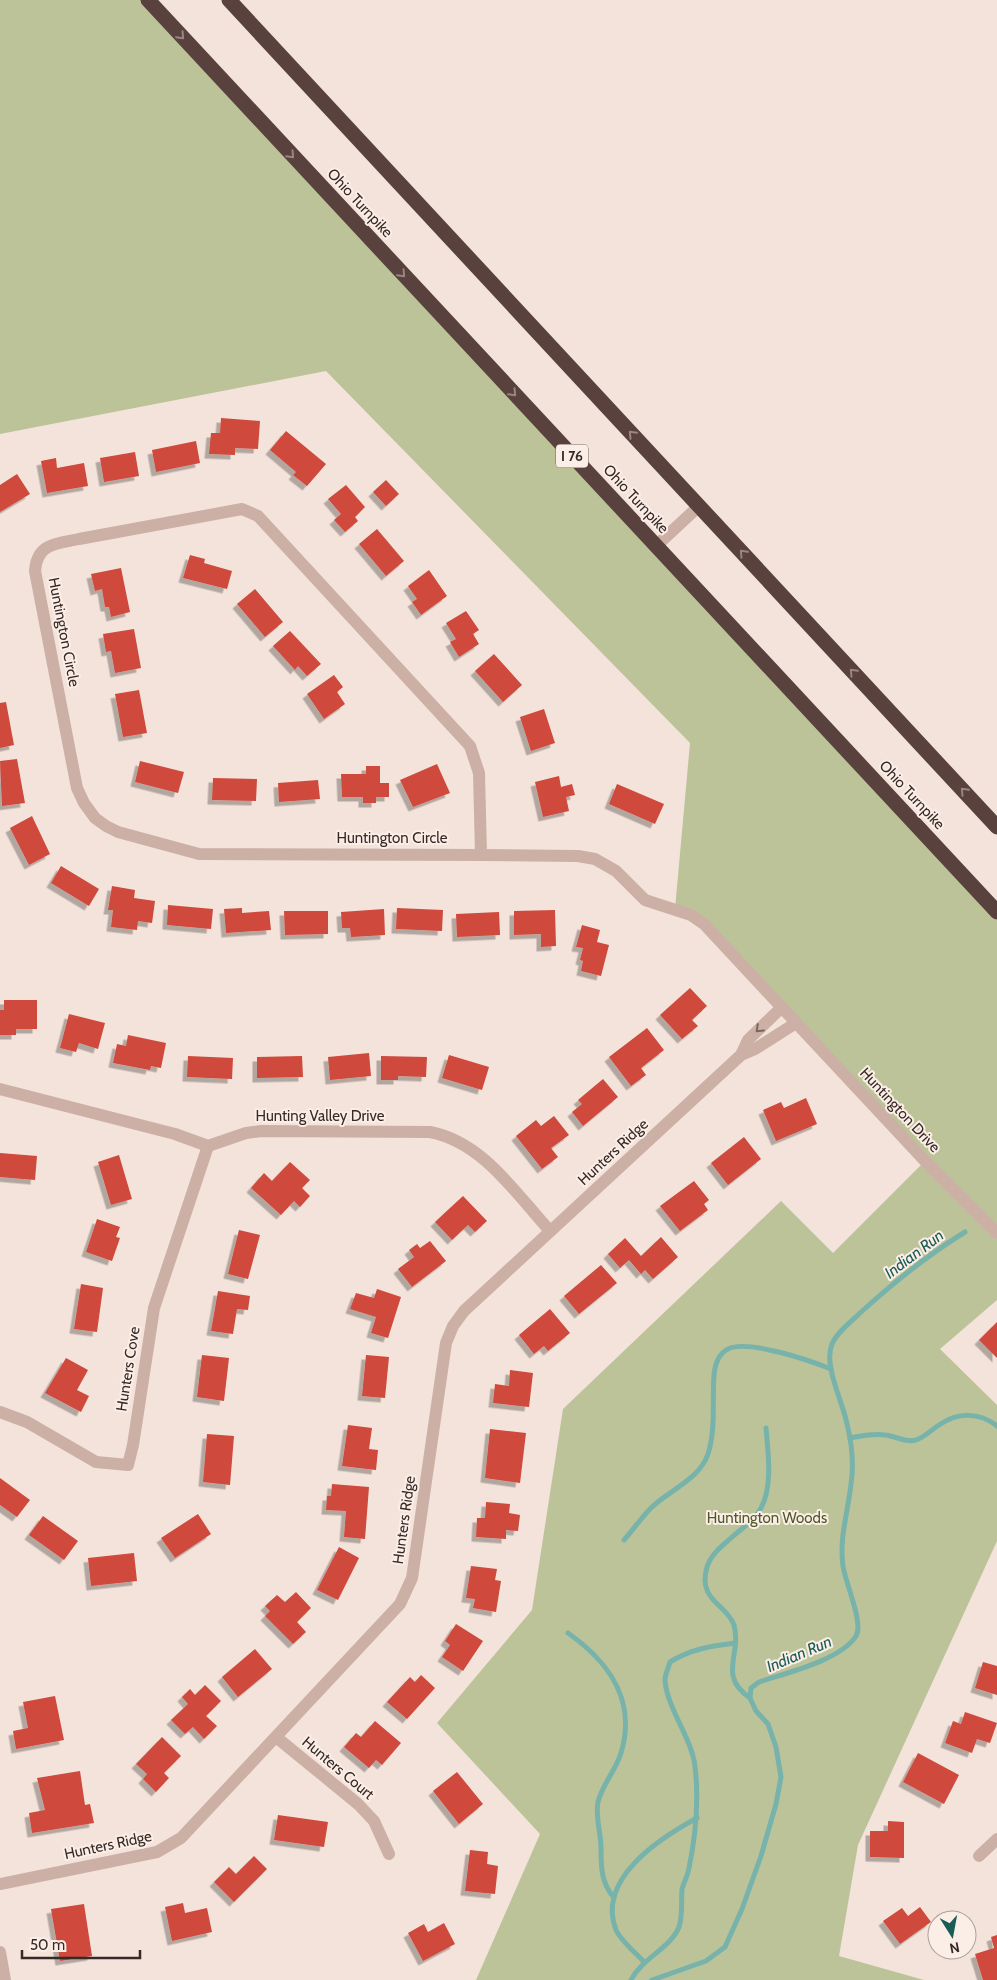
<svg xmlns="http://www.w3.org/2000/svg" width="997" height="1980" viewBox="0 0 997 1980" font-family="Cabin,sans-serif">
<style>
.green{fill:#bcc399}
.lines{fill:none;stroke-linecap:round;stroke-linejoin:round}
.stream{stroke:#77b3ab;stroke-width:5}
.building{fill:#cf483d;filter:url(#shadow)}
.minor{stroke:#ccb0a5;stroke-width:12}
.highway{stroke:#59413d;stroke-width:15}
.oneway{stroke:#9a8681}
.oneway2{stroke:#7a6660}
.labels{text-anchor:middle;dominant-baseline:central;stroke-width:4;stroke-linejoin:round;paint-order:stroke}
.shield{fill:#fbeee6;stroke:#726460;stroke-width:1}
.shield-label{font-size:14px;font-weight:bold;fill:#372927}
.street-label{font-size:15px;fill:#372927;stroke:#fbeee6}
.park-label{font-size:15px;fill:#4e5829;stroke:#fbeee6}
.water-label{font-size:16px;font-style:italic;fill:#195c55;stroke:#fbeee6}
</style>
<defs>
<filter id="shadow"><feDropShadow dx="-4.5" dy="4.5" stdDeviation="0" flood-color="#0004"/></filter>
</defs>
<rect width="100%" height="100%" fill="#f3e3da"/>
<path class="green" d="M0 0H148L997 912V1300L940 1349 997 1405V1541L858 1845 839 1956 924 1980H476L540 1834 437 1723 532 1610 563 1409 781 1201 833 1253 925 1161 704 924 675 909 690 743 326 371 0 434Z"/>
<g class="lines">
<g class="stream">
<path d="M850 1438C862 1436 873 1433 885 1435 896 1436 905 1443 916 1440 925 1437 931 1430 939 1425 958 1412 979 1412 997 1426"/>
<path d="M624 1540C633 1530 641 1518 651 1508 669 1490 699 1480 708 1454 716 1429 712 1400 714 1375 715 1364 718 1354 728 1349 748 1339 811 1361 831 1369"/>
<path d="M568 1633C609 1662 637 1700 621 1753 616 1770 602 1785 598 1802 595 1816 601 1833 601 1848 601 1868 601 1882 614 1898"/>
<path d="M750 1698C717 1675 742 1655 734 1625 727 1604 697 1601 707 1567 711 1554 722 1546 731 1538 741 1529 755 1520 761 1508 773 1486 768 1452 766 1428"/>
<path d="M644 1962C636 1953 621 1941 616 1930 596 1879 660 1838 697 1818"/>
<path d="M631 1980C642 1958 670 1949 679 1927 683 1915 681 1901 682 1889 684 1882 688 1875 689 1868 696 1834 699 1800 695 1766 691 1736 667 1709 665 1680 665 1674 669 1667 670 1662 691 1649 711 1646 735 1643"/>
<path d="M652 1980 706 1961 725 1947 742 1909 761 1856 776 1804 781 1777 776 1747 768 1724 756 1711 750 1698 751 1688 759 1682C786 1673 841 1660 856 1636 864 1623 845 1582 843 1566 839 1538 848 1512 851 1484 854 1464 852 1444 847 1424 843 1402 823 1365 832 1344 837 1332 851 1322 860 1313 893 1283 926 1256 965 1232"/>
</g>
</g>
<g class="building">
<path d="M221 418 260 421 258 449 235 448V455L209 454 211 433H220Z"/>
<path d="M286 431 326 464 307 486 293 475 296 472 270 450Z"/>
<path d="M196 441 200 463 156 472 152 450Z"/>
<path d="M135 452 139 476 104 482 100 458Z"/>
<path d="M56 458 57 468 84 463 88 486 47 493 41 461Z"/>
<path d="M17 474 30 494 0 512V485Z"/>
<path d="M386 480 399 494 386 506 373 492Z"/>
<path d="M346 485 365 507 355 517 358 521 345 532 334 520 341 514 328 499Z"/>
<path d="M377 529 404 561 386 576 359 544Z"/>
<path d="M190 555 205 559 204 563 232 571 227 589 183 578Z"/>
<path d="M121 568 130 612 111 617 109 607H105L102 589 95 591 91 574Z"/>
<path d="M429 570 447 596 421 615 412 602 417 599 408 586Z"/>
<path d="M255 589 283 622 265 637 237 604Z"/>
<path d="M466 611 479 630 473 634 479 644 459 657 450 642 456 639 446 623Z"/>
<path d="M134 629 141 668 115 673 111 651 106 652 103 634Z"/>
<path d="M290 631 321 664 307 676 298 666 295 670 273 646Z"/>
<path d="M494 654 522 685 503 702 475 671Z"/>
<path d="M334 675 343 687 337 692 345 704 324 719 307 694Z"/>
<path d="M139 690 147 733 123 737 115 694Z"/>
<path d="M6 702 14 745 0 748V703Z"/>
<path d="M544 709 555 743 531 751 520 717Z"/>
<path d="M17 759 25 803 2 806 0 761Z"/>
<path d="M140 761 184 772 178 793 135 782Z"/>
<path d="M437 764 450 793 413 807 400 780Z"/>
<path d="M366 766H380V783H389V797H376V803H363V797H342L341 774H366Z"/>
<path d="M559 776 561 787 572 784 575 795 566 797 569 811 543 817 535 782Z"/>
<path d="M213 778 257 779 256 801 212 800Z"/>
<path d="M318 780 320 799 279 802 278 783Z"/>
<path d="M617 784 664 804 655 824 609 804Z"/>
<path d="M32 816 50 854 29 865 10 828Z"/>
<path d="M61 866 99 889 89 906 51 883Z"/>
<path d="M112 886 135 890 134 898 155 901 152 923 138 921 137 930 111 927 113 910H108Z"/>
<path d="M168 905 213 909 211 929 167 925Z"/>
<path d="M242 908V913L269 911 271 930 226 933 224 909Z"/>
<path d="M397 908 443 910 442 931 396 929Z"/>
<path d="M384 909 385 935 351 937 350 928H342L341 912Z"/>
<path d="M555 910 556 946 541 947V934L514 935V911Z"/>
<path d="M284 911H328V934L285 935Z"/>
<path d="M499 912 500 935 457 937 456 914Z"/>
<path d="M582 925 600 930 597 942 609 945 601 976 581 971 583 961 580 960 583 948 576 947Z"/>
<path d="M690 988 707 1006 692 1020 698 1026 682 1039 660 1015Z"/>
<path d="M4 1000H37V1029H16V1035H0V1010H4Z"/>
<path d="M69 1014 105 1023 98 1049 79 1043 76 1052 60 1048Z"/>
<path d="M647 1028 664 1050 641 1068 646 1075 631 1086 609 1057Z"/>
<path d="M128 1035 166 1043 161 1068 151 1066 150 1070 113 1063 117 1044 126 1046Z"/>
<path d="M369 1053 371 1076 330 1080 328 1057Z"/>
<path d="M449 1055 489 1067 482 1090 442 1078Z"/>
<path d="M188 1056 233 1058 232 1079 187 1077Z"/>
<path d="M302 1056 303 1077 257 1078V1057Z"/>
<path d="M381 1056 427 1057 426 1077 398 1076V1080H381Z"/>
<path d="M603 1079 618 1097 583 1126 572 1112 582 1104 578 1100Z"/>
<path d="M806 1098 817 1124 776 1141 763 1110 781 1102 784 1108Z"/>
<path d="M554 1116 569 1135 551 1148 558 1157 542 1169 516 1136 536 1120 541 1126Z"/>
<path d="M744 1137 761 1159 728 1185 711 1163Z"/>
<path d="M0 1153 37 1156 35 1180 0 1177Z"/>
<path d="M119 1155 132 1199 111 1205 98 1162Z"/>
<path d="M290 1162 310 1180 302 1188 310 1196 300 1207 294 1201 281 1215 251 1188 264 1173 272 1181Z"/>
<path d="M694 1181 709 1200 704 1204 708 1210 680 1231 660 1206Z"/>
<path d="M463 1196 487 1221 475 1232 468 1225 452 1240 435 1222Z"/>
<path d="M97 1219 120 1227 116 1237 120 1238 112 1261 86 1252Z"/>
<path d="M239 1230 260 1235 248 1279 228 1274Z"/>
<path d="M661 1237 678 1257 653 1279 645 1270 641 1274 629 1260 620 1268 608 1254 625 1238 641 1256Z"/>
<path d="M430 1241 446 1261 412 1287 398 1269 414 1257 409 1250 417 1244 420 1248Z"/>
<path d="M601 1265 617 1283 579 1314 564 1296Z"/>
<path d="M81 1284 103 1288 97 1332 74 1329Z"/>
<path d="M377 1289 401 1297 388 1338 371 1333 376 1317 350 1309 356 1293 374 1298Z"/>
<path d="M218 1291 250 1296 248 1310 237 1309 233 1334 211 1331Z"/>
<path d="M550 1309 570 1333 548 1351 544 1346 534 1354 519 1335Z"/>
<path d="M997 1322V1358L979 1340Z"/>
<path d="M202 1355 229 1358 224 1401 197 1397Z"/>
<path d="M366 1355 389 1357 385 1398 362 1396Z"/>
<path d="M66 1358 88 1370 77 1390 89 1396 81 1412 45 1393Z"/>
<path d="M510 1370 533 1373 529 1407 493 1403 495 1384 509 1386Z"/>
<path d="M348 1425 372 1428 369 1449 378 1450 376 1470 342 1466Z"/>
<path d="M490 1429 526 1433 520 1483 485 1478Z"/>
<path d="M207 1434 234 1436 230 1485 203 1482Z"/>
<path d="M0 1478 30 1500 17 1517 0 1505Z"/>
<path d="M332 1484 369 1487 365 1539 344 1537 346 1511 326 1510 327 1496H331Z"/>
<path d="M486 1502 510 1504 509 1513 520 1515 518 1531 506 1530V1539L476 1537 477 1518H485Z"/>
<path d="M198 1514 211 1534 175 1558 161 1538Z"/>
<path d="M43 1516 78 1541 64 1560 29 1535Z"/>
<path d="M339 1547 359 1558 338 1600 317 1590Z"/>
<path d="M134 1553 137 1581 91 1586 88 1558Z"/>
<path d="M471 1566 497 1569 495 1580 501 1581 496 1612 473 1608 475 1599 466 1598Z"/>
<path d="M296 1592 311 1608 297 1622 306 1632 293 1644 265 1616 270 1611 265 1606 277 1595 285 1602Z"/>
<path d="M456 1624 483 1641 463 1671 442 1657 450 1645 445 1641Z"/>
<path d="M255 1649 272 1669 238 1697 222 1677Z"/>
<path d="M983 1662 997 1666V1695L975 1688Z"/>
<path d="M421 1675 435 1688 407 1719 387 1702 410 1677 415 1682Z"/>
<path d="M205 1685 221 1701 206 1716 217 1726 204 1739 193 1727 185 1734 171 1720 188 1704 182 1697 190 1689 195 1695Z"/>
<path d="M55 1696 64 1740 16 1749 13 1731 28 1728 23 1702Z"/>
<path d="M965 1712 997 1723 990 1743 977 1739 972 1753 945 1743 953 1721 961 1724Z"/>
<path d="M375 1721 401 1743 382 1765 376 1760 369 1768 344 1747 356 1733 361 1737Z"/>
<path d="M162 1737 181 1756 164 1773 169 1778 156 1792 143 1779 147 1774 136 1764Z"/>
<path d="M918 1753 959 1775 944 1804 903 1782Z"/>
<path d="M80 1771 85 1805 90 1804 94 1823 32 1833 29 1813 45 1810 37 1778Z"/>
<path d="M457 1772 483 1804 459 1824 433 1791Z"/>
<path d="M278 1815 328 1822 324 1847 274 1840Z"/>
<path d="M888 1821 904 1822V1858L870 1857V1831H888Z"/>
<path d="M470 1850 488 1852 487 1864 498 1866 495 1894 465 1891Z"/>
<path d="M254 1856 267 1869 234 1902 214 1882 229 1867 236 1874Z"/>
<path d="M183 1903 185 1913 207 1908 212 1932 172 1941 165 1907Z"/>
<path d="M84 1904 92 1956 60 1961 51 1909Z"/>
<path d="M920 1907 931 1922 900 1944 883 1921 902 1908 908 1916Z"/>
<path d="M444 1923 455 1944 423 1961 408 1933 424 1924 428 1932Z"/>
<path d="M997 1935V1980H983L975 1954 994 1948 991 1937Z"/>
</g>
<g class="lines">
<g class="minor">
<path d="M242 509 258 516 470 746 479 773 481 855 199 854 118 832 106 826 95 818 84 803 77 788 35 571C37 543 56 544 79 539Z"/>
<path d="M656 546 699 506"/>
<path d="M481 855 578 856 595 859 616 871 645 900 691 915 704 924 925 1161 997 1233"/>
<path d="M741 1055 748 1040 782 1007"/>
<path d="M0 1089 175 1134 208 1146 246 1133 261 1131 430 1132C483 1142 516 1194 550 1231"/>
<path d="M0 1412 27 1422 96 1462 128 1465 133 1445 154 1308 208 1146"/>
<path d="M276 1737 358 1804 374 1821 389 1854"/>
<path d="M979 1856 997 1839"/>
<path d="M0 1884 157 1852 181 1838 400 1604 412 1578 446 1343 453 1326 464 1311 741 1055 755 1049 796 1023"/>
<path d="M0 1952 5 1980"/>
</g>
<g class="highway">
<path d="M148 0 997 912"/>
<path d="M229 0 997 827"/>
</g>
</g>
<defs><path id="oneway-chevron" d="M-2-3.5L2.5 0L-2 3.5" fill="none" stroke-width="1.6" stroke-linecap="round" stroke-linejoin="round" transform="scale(1.25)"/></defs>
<g class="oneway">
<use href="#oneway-chevron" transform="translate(181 36) rotate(47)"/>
<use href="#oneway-chevron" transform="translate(291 155) rotate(47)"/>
<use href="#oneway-chevron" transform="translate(402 274) rotate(47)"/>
<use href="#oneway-chevron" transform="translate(513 393) rotate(47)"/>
<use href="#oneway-chevron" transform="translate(632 434) rotate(-133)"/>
<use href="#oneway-chevron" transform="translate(743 553) rotate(-133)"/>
<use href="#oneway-chevron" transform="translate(853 672) rotate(-133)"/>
<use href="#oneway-chevron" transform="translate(964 791) rotate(-133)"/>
</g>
<use class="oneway2" href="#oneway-chevron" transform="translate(759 1029) rotate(136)"/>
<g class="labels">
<rect class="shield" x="556" y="444.5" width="32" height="23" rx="4"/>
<g class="shield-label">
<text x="572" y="456">I 76</text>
</g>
<g class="street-label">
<text transform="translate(360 203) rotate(47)">Ohio Turnpike</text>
<text transform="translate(636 499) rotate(47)">Ohio Turnpike</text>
<text transform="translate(64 632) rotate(79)">Huntington Circle</text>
<text transform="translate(912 795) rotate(47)">Ohio Turnpike</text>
<text x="392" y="838">Huntington Circle</text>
<text transform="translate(900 1110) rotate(47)">Huntington Drive</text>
<text x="320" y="1116">Hunting Valley Drive</text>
<text transform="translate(613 1152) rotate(-43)">Hunters Ridge</text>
<text transform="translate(128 1369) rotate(-81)">Hunters Cove</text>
<text transform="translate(404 1520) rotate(-82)">Hunters Ridge</text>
<text transform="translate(338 1768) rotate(40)">Hunters Court</text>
<text transform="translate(108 1845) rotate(-12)">Hunters Ridge</text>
</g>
<g class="park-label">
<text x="767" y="1518">Huntington Woods</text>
</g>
<g class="water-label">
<text transform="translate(914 1254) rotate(-37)">Indian Run</text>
<text transform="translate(799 1654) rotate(-23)">Indian Run</text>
</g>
</g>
<g transform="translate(952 1935) rotate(169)"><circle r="24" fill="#fbeee6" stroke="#ad9f9a"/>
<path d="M0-4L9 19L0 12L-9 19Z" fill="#195c55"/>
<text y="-8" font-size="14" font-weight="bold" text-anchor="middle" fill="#372927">N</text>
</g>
<path d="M22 1950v8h118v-8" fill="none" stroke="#372927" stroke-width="2.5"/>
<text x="30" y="1950" font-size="15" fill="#372927" stroke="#fbeee6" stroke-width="4" paint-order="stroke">50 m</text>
</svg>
